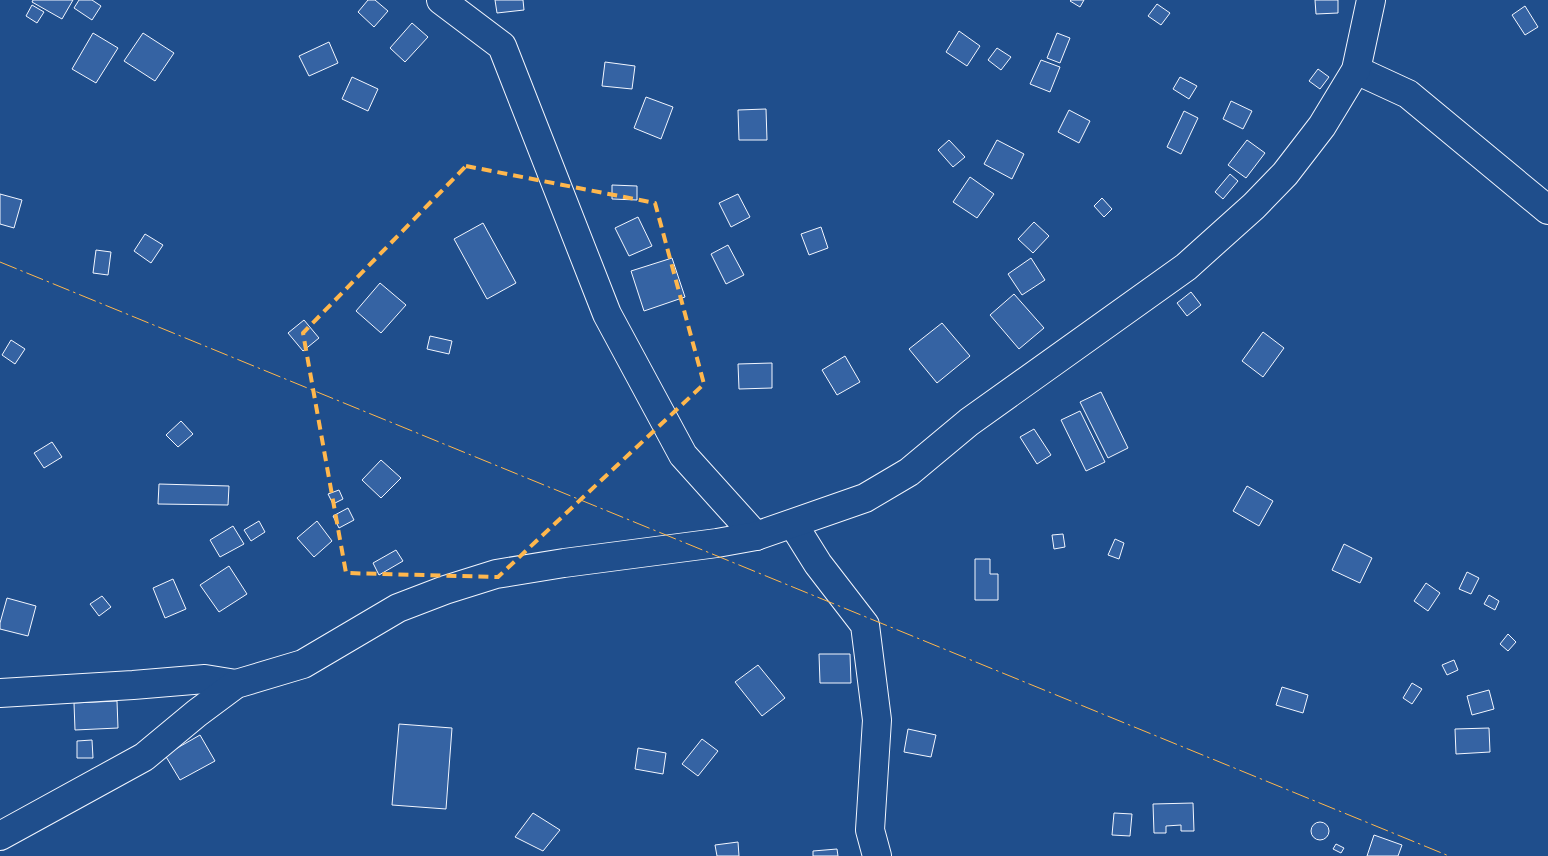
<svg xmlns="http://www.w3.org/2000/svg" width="1548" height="856" viewBox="0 0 1548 856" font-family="Poppins,sans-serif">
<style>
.building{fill:#3563a3;stroke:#f2f6ff}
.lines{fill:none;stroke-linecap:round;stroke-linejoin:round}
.street-casing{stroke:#f2f6ff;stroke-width:30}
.street{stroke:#1f4e8c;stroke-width:28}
.power{stroke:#ffb74d;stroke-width:1;stroke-dasharray:18 4 2.5 4;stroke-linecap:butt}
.marked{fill:none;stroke:#ffb74d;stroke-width:4;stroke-dasharray:10 6;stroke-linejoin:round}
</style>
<rect width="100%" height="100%" fill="#1f4e8c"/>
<g class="building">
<path d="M33 0H73L62 19 32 2Z"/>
<path d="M79 0H92L101 6 92 20 74 8Z"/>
<path d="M368 0H375L388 11 374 27 358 12Z"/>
<path d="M495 0H523L524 10 497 13Z"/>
<path d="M1071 0H1084L1080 7 1070 1Z"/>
<path d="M1315 0H1338V13L1316 14Z"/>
<path d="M1157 4 1170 13 1161 25 1148 16Z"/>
<path d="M32 5 44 12 37 23 26 16Z"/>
<path d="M1525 6 1538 27 1525 35 1512 15Z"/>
<path d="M412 23 428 37 405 62 390 48Z"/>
<path d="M959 31 980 46 967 66 946 52Z"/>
<path d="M93 33 118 48 96 83 72 69Z"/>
<path d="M143 33 174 53 155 81 124 61Z"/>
<path d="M1057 33 1070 38 1060 63 1047 58Z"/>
<path d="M329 42 338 63 309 76 299 56Z"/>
<path d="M997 48 1011 57 1001 70 988 60Z"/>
<path d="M1041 60 1060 67 1050 92 1030 84Z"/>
<path d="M605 62 635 66 632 89 602 86Z"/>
<path d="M1318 69 1329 77 1320 89 1309 81Z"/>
<path d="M352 77 378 89 368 111 342 99Z"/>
<path d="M1180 77 1197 86 1189 99 1173 89Z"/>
<path d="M646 97 673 107 661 139 634 128Z"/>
<path d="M1231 101 1252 111 1243 129 1223 119Z"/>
<path d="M766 109 767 140H739L738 110Z"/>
<path d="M1069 110 1090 121 1079 143 1058 132Z"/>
<path d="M1184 111 1198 118 1181 154 1167 147Z"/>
<path d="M949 140 965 157 953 167 938 150Z"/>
<path d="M997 140 1024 154 1012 179 984 164Z"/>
<path d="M1247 140 1265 153 1246 178 1228 165Z"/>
<path d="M1230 174 1238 181 1223 199 1215 192Z"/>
<path d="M970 177 994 194 977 218 953 202Z"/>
<path d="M612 185 637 186V200L612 199Z"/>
<path d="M0 194 22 200 14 228 0 224Z"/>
<path d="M738 194 750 217 731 227 719 203Z"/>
<path d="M1102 198 1112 209 1104 217 1094 206Z"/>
<path d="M638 217 652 246 629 256 615 228Z"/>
<path d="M1034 222 1049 236 1033 253 1018 239Z"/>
<path d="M483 223 516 283 487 299 454 239Z"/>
<path d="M821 227 828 248 809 255 801 234Z"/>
<path d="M145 234 163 245 151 263 134 251Z"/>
<path d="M728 245 744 275 726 284 711 254Z"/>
<path d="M96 250 111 252 108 275 93 273Z"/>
<path d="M672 258 685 297 644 311 631 271Z"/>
<path d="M1031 258 1045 280 1022 295 1008 274Z"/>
<path d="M380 283 406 305 381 333 356 311Z"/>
<path d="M1191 292 1201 305 1187 316 1177 303Z"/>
<path d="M1014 294 1044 328 1019 349 990 315Z"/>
<path d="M304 320 319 338 303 351 288 333Z"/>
<path d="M942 323 970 356 937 383 909 349Z"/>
<path d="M1263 332 1284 348 1263 377 1242 361Z"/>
<path d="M430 336 452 341 449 354 427 349Z"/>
<path d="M11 340 25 349 15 364 2 355Z"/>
<path d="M845 356 860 382 837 395 822 370Z"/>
<path d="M772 363V388L739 389 738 364Z"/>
<path d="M1101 392 1128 448 1108 458 1080 402Z"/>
<path d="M1080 411 1105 462 1086 471 1061 420Z"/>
<path d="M181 421 193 434 178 447 166 435Z"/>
<path d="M1034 429 1051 455 1037 464 1020 437Z"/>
<path d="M52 442 62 457 44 468 34 453Z"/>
<path d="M381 460 401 478 381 498 362 480Z"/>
<path d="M159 484 229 486 228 505 158 504Z"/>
<path d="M1247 486 1273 501 1259 526 1233 511Z"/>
<path d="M339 490 343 499 333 504 328 494Z"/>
<path d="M348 508 354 520 339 528 333 516Z"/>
<path d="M259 521 265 532 251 541 244 530Z"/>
<path d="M317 521 332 541 314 557 297 538Z"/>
<path d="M233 526 244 544 220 557 210 540Z"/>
<path d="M1063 534 1065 547 1054 549 1052 535Z"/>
<path d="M1115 539 1124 543 1119 559 1108 555Z"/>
<path d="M1344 544 1372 558 1360 583 1332 570Z"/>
<path d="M396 550 403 561 379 575 373 563Z"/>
<path d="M975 559H990V574H998V600H975Z"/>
<path d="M229 566 247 594 219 612 200 585Z"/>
<path d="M1467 572 1479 578 1471 594 1459 589Z"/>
<path d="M173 579 186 609 165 618 153 588Z"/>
<path d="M1426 583 1440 593 1428 611 1414 601Z"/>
<path d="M1489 595 1499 601 1495 610 1484 604Z"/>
<path d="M102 596 111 607 99 616 90 604Z"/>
<path d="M7 598 36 606 28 636 0 629V623Z"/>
<path d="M1508 634 1516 642 1508 651 1500 644Z"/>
<path d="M819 654H850L851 683H820Z"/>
<path d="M1454 660 1458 670 1447 675 1442 665Z"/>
<path d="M758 665 785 698 762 716 735 682Z"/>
<path d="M1412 683 1422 689 1412 704 1403 698Z"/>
<path d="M1282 687 1308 695 1303 713 1276 705Z"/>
<path d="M1489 690 1494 709 1472 715 1467 696Z"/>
<path d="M117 701 118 728 75 730 74 703Z"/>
<path d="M399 724 452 728 446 809 392 805Z"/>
<path d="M1489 728 1490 752 1456 754 1455 729Z"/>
<path d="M908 729 936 735 931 757 904 752Z"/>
<path d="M200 735 215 761 180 780 165 755Z"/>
<path d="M702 739 718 751 698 776 682 764Z"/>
<path d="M92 740 93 758H77V741Z"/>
<path d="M638 748 666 753 663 774 635 769Z"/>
<path d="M1193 803 1194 831H1181V825L1166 826V833H1154L1153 804Z"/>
<path d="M533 813 560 830 543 851 515 837Z"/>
<path d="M1114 813 1132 814 1130 836 1112 835Z"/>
<circle cx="1320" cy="831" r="9"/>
<path d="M1374 835 1402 845 1398 856H1367Z"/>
<path d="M738 842 739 856H717L715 845Z"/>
<path d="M1336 844 1344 848 1341 853 1333 849Z"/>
<path d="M837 849 838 856H813V851Z"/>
</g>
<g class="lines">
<defs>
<g id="street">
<path d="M441 0 502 46 607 314 683 455 756 536"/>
<path d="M1356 70 1408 94 1548 210"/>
<path d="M793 524 818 564 865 625 877 720 870 830 877 856"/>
<path d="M0 693 133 685 205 679 236 684"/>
<path d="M0 836 144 757 197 713 236 684 303 664 398 608 445 590 496 574 564 563 717 543 756 536 865 498 909 472 969 422 1186 267 1254 206 1285 174 1322 126 1356 70 1371 0"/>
</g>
</defs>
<use href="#street" class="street-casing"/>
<use href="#street" class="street"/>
<path class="power" d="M0 262 1449 856"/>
</g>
<path class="marked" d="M466 166 655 203 704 384 498 577 346 573 303 333Z"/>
</svg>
